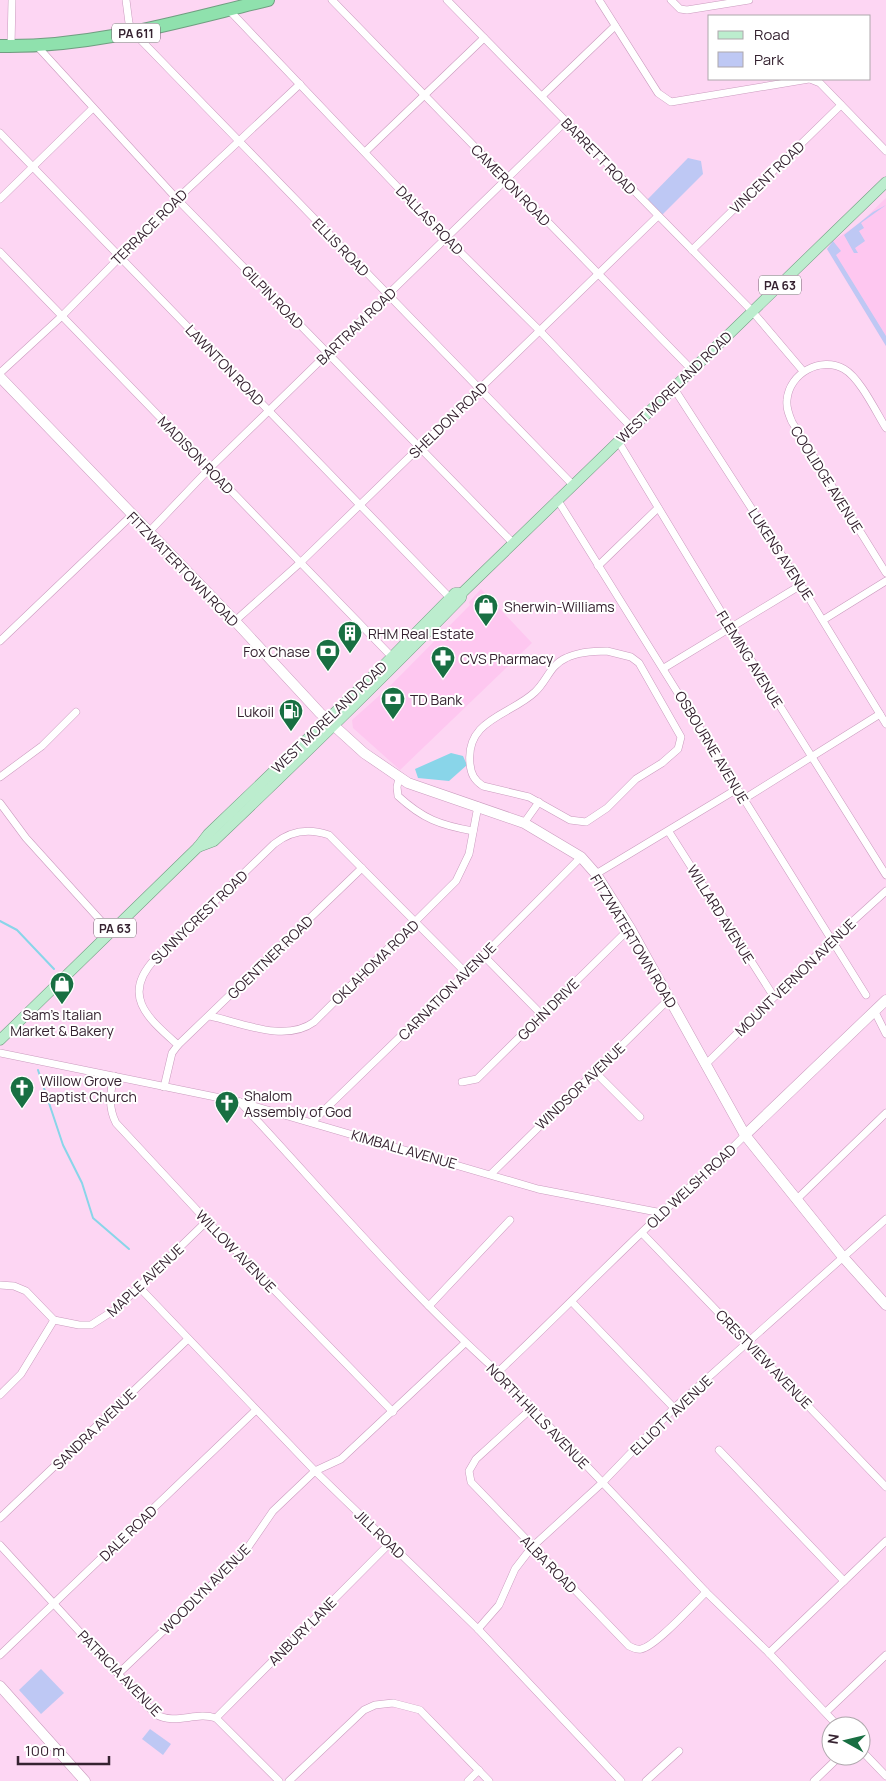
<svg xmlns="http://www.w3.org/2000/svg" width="886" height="1781" viewBox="0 0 886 1781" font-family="Manrope,sans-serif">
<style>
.built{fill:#fec7f0}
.green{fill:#bec8f4}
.water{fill:#89d5e9}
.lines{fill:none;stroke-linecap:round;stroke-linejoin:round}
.stream{stroke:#89d5e9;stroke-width:2}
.street-casing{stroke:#ca9bbe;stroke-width:8}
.secondary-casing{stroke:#ca9bbe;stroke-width:11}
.primary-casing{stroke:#709e81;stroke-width:11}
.highway-casing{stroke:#709e81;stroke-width:14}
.street{stroke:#fff;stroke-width:7}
.secondary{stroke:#fff;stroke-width:10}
.primary{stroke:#bcedce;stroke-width:10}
.highway{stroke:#8fe1ad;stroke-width:12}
.labels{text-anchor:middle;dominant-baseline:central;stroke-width:4;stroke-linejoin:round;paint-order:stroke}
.shield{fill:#fff;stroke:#72646e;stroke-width:1}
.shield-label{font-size:12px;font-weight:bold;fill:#352230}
.street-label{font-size:14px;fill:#352230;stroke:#fff}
.poi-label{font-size:14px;fill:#352230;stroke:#fff;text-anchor:start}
</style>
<rect width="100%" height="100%" fill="#fdd6f3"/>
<g class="built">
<path d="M886 198V346L827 249 833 241 860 223Z"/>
<path d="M481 589 532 643 400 770 353 728 352 720 389 687 470 605 469 602Z"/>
</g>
<g class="green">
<path d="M688 158 701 161 703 174 660 217 646 201Z"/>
<path d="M886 205 861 223 864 228 859 231 865 241 855 248 858 253H854L844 235 873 212Z"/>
<path d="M833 241 841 251 836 255 886 336V346L827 249Z"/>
<path d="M41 1669 64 1693 41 1714 19 1690Z"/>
<path d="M150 1729 171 1744 163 1755 142 1739Z"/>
</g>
<path class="water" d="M451 753 463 756 467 765 449 781 418 778 415 769Z"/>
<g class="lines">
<g class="stream">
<path d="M0 921 17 930 54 969"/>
<path d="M38 1070 63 1145 82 1183 93 1218 129 1249"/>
</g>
<defs>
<g id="street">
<path d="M126 0 129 23 134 33 573 485"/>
<path d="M332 0 691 369"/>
<path d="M447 0 752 311 803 371"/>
<path d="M599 0 658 93 671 102 809 79"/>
<path d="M671 0 680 9 687 10 749 0"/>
<path d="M229 10 445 237 539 330 632 428"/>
<path d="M11 46 12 0"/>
<path d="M37 46 177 199 513 543"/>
<path d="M810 79 820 83 886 151"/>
<path d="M542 96 615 26"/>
<path d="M0 133 450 598"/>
<path d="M365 152 484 38"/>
<path d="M0 199 93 108"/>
<path d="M692 250 841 105"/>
<path d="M0 252 392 657"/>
<path d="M0 373 62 316 177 199 300 84"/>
<path d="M673 387 801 585 886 724"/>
<path d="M886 428C876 412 860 378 844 369 821 356 789 373 787 400 786 408 789 415 792 422L886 573"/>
<path d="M618 441 731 628 886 875"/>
<path d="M557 499 866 995"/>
<path d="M148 533 209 469 566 121"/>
<path d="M598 566 658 508"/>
<path d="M823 620 886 581"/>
<path d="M235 621 301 562 658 216"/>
<path d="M0 641 131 516"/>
<path d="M607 651 631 657 639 663 681 737 678 749 662 763 636 779 607 808 586 822 570 820 529 797 483 786C474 780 471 774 470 764 465 719 511 715 535 692 547 681 550 665 566 658 578 652 593 651 607 651Z"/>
<path d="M664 668 801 585"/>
<path d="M0 777 42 746 76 712"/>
<path d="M399 778 397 787 398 796C423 819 440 825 473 831"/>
<path d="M744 799 880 714"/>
<path d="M0 803 26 838 111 932"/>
<path d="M524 823 539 802"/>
<path d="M669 832 774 997"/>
<path d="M596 874 737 789"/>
<path d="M483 955 542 1015"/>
<path d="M875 1012 886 1034"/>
<path d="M210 1016C242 1023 285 1043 314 1022L456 881 469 854 478 806"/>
<path d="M178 1045 362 868"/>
<path d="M0 1053 240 1102 538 1189 662 1213"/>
<path d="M705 1065 832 940 886 891"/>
<path d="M594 1071 640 1117"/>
<path d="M114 1076C110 1093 108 1107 116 1123L207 1221 393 1412"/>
<path d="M462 1082 477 1079 630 928"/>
<path d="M164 1087 172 1053 178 1045C149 1019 120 996 155 959L274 844C290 831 309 828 329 835L466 973"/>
<path d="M240 1102C324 1192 407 1291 498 1372L706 1592 769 1653 838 1726"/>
<path d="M312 1122 466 973 581 857"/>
<path d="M491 1174 669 999"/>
<path d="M796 1200 886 1113"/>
<path d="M642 1233 886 1487"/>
<path d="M0 1285 14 1286 26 1291 54 1320 79 1325H91L116 1309 207 1221"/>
<path d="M139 1287 315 1471 478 1629 621 1781"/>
<path d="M572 1302 674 1408"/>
<path d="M429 1306 510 1220"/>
<path d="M498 1372C553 1320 606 1266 662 1213 689 1187 718 1163 745 1135"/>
<path d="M0 1395 21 1374 54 1320"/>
<path d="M532 1408 476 1459 469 1471 471 1482 629 1646C633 1648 637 1650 641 1649 655 1647 694 1604 706 1592"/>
<path d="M719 1450 844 1581"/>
<path d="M0 1518 188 1339"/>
<path d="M0 1545 155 1714C176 1726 195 1711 216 1718L279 1781"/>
<path d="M478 1629 499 1605 515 1569 532 1547 602 1483 674 1408 886 1219"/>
<path d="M769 1653 886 1541"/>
<path d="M0 1655 256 1410"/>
<path d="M119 1673 242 1556 273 1511 315 1471 341 1459 465 1343"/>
<path d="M826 1712 886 1655"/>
<path d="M216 1718 389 1544"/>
<path d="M861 1750 886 1776"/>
<path d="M289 1781 364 1710 375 1705 393 1703 420 1710 489 1781"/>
<path d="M468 1781 479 1770"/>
<path d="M646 1781 679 1751"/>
<path d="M814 1781 840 1756"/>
</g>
<g id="secondary">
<path d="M0 377 235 621 320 713 364 753 408 783 524 823 581 857 596 874 630 928 745 1135 843 1257 886 1305"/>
<path d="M745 1135 886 1000"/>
<path d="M0 1686 85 1781"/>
</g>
<g id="primary">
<path d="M198 847 214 841C298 761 380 681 461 598L462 593 886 182"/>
<path d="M0 1040 198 847 208 834 376 673 450 598 455 593H462"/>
</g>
<path id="highway" d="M0 46C92 48 180 21 268 0"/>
</defs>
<use href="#street" class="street-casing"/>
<use href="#secondary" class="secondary-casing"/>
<use href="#primary" class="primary-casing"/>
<use href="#highway" class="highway-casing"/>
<use href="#street" class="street"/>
<use href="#secondary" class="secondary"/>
<use href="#primary" class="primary"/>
<use href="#highway" class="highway"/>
</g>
<defs>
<symbol id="shop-pin" viewBox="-11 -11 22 30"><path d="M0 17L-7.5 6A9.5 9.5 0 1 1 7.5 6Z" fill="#186f42" stroke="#fff"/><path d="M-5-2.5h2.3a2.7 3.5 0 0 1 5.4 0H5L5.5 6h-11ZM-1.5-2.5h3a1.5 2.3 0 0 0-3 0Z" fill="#fff"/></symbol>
<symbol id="building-pin" viewBox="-11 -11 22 30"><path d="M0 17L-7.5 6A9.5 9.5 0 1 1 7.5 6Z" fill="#186f42" stroke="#fff"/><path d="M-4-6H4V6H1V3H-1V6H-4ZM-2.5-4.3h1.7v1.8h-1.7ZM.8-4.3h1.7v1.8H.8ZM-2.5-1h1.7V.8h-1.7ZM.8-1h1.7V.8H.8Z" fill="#fff"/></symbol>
<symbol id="bank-pin" viewBox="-11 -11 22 30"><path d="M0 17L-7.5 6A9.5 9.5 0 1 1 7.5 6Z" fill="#186f42" stroke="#fff"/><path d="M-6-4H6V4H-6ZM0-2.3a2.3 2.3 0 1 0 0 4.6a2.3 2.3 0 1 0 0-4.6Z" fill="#fff"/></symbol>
<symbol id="pharmacy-pin" viewBox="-11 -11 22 30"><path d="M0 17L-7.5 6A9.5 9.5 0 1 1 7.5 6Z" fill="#186f42" stroke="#fff"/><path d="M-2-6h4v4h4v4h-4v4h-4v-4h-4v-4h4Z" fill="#fff"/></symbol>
<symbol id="fuel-pin" viewBox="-11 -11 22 30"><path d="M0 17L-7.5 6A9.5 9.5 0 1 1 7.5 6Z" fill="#186f42" stroke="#fff"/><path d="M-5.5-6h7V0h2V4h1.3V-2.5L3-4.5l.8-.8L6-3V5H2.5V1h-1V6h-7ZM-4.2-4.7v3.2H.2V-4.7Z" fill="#fff"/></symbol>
<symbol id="church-pin" viewBox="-11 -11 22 30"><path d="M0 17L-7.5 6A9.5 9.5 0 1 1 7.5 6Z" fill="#186f42" stroke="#fff"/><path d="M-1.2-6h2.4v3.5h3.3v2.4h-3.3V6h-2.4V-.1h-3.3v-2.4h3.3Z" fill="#fff"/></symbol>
</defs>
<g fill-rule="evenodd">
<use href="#shop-pin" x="472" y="592" width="28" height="38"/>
<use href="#building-pin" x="336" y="619" width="28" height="38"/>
<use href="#bank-pin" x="314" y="637" width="28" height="38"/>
<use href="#pharmacy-pin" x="429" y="644" width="28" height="38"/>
<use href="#bank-pin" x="379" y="685" width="28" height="38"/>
<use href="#fuel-pin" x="277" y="697" width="28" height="38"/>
<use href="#shop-pin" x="48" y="970" width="28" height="38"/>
<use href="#church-pin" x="8" y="1074" width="28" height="38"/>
<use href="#church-pin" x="213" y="1089" width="28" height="38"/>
</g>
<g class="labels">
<g class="shield">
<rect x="112" y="23.5" width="48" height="19" rx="4"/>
<rect x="759" y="275.5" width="42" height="19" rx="4"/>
<rect x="94" y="918.5" width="42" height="19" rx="4"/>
</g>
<g class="shield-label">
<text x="136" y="33">PA 611</text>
<text x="780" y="285">PA 63</text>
<text x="115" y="928">PA 63</text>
</g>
<g class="street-label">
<text transform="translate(599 156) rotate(46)">BARRETT ROAD</text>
<text transform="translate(767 177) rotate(-44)">VINCENT ROAD</text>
<text transform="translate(511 185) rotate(46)">CAMERON ROAD</text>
<text transform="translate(430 220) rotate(46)">DALLAS ROAD</text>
<text transform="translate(149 227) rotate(-45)">TERRACE ROAD</text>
<text transform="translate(341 247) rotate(46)">ELLIS ROAD</text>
<text transform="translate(273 297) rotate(46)">GILPIN ROAD</text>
<text transform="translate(356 326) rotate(-44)">BARTRAM ROAD</text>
<text transform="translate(225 365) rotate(46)">LAWNTON ROAD</text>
<text transform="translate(674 387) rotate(-44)">WEST MORELAND ROAD</text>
<text transform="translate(448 420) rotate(-44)">SHELDON ROAD</text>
<text transform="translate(196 455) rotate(46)">MADISON ROAD</text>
<text transform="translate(827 479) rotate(58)">COOLIDGE AVENUE</text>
<text transform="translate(781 554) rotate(57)">LUKENS AVENUE</text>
<text transform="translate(183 569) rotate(46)">FITZWATERTOWN ROAD</text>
<text transform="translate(750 659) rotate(58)">FLEMING AVENUE</text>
<text transform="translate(329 717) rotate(-44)">WEST MORELAND ROAD</text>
<text transform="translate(712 747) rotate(59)">OSBOURNE AVENUE</text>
<text transform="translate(721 914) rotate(58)">WILLARD AVENUE</text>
<text transform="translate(199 917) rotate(-44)">SUNNYCREST ROAD</text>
<text transform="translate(634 941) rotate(59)">FITZWATERTOWN ROAD</text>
<text transform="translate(270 957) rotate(-44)">GOENTNER ROAD</text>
<text transform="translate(375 962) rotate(-44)">OKLAHOMA ROAD</text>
<text transform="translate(795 977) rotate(-44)">MOUNT VERNON AVENUE</text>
<text transform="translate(447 991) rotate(-45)">CARNATION AVENUE</text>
<text transform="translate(548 1009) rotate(-45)">GOHN DRIVE</text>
<text transform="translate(580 1086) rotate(-44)">WINDSOR AVENUE</text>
<text transform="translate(404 1149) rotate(16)">KIMBALL AVENUE</text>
<text transform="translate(691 1186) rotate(-43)">OLD WELSH ROAD</text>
<text transform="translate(236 1251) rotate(46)">WILLOW AVENUE</text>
<text transform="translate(145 1280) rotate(-43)">MAPLE AVENUE</text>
<text transform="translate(764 1359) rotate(46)">CRESTVIEW AVENUE</text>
<text transform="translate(671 1415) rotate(-44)">ELLIOTT AVENUE</text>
<text transform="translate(538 1416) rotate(46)">NORTH HILLS AVENUE</text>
<text transform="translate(94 1429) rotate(-44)">SANDRA AVENUE</text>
<text transform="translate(128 1533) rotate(-44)">DALE ROAD</text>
<text transform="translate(380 1534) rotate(44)">JILL ROAD</text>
<text transform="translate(549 1564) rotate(46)">ALBA ROAD</text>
<text transform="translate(205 1589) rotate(-45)">WOODLYN AVENUE</text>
<text transform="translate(302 1631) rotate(-45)">ANBURY LANE</text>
<text transform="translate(120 1673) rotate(46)">PATRICIA AVENUE</text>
</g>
<g class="poi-label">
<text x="504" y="606">Sherwin-Williams</text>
<text x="368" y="633">RHM Real Estate</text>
<text x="310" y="651" text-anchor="end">Fox Chase</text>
<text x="460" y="658">CVS Pharmacy</text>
<text x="410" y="699">TD Bank</text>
<text x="274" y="711" text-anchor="end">Lukoil</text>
<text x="62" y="1014" text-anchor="middle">Sam's Italian<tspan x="62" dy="16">Market &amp; Bakery</tspan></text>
<text x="40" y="1080">Willow Grove<tspan x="40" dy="16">Baptist Church</tspan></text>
<text x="244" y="1095">Shalom<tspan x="244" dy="16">Assembly of God</tspan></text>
</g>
</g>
<rect x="708" y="15" width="162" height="65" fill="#ffffff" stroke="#aea7ac"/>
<rect x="718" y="31" width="25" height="8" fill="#bcedce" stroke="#aea7ac"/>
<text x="754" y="40" font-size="15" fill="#352230">Road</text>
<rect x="718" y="52" width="25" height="15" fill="#bec8f4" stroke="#aea7ac"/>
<text x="754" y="65" font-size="15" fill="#352230">Park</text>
<g transform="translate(846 1741) rotate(278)"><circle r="24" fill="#ffffff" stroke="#aea7ac"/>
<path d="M0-4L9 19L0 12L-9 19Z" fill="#186f42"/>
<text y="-8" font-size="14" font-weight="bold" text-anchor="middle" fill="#352230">N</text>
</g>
<path d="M18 1756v8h91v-8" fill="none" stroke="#352230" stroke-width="2.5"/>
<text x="25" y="1756" font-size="15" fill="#352230" stroke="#ffffff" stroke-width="4" paint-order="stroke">100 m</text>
</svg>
